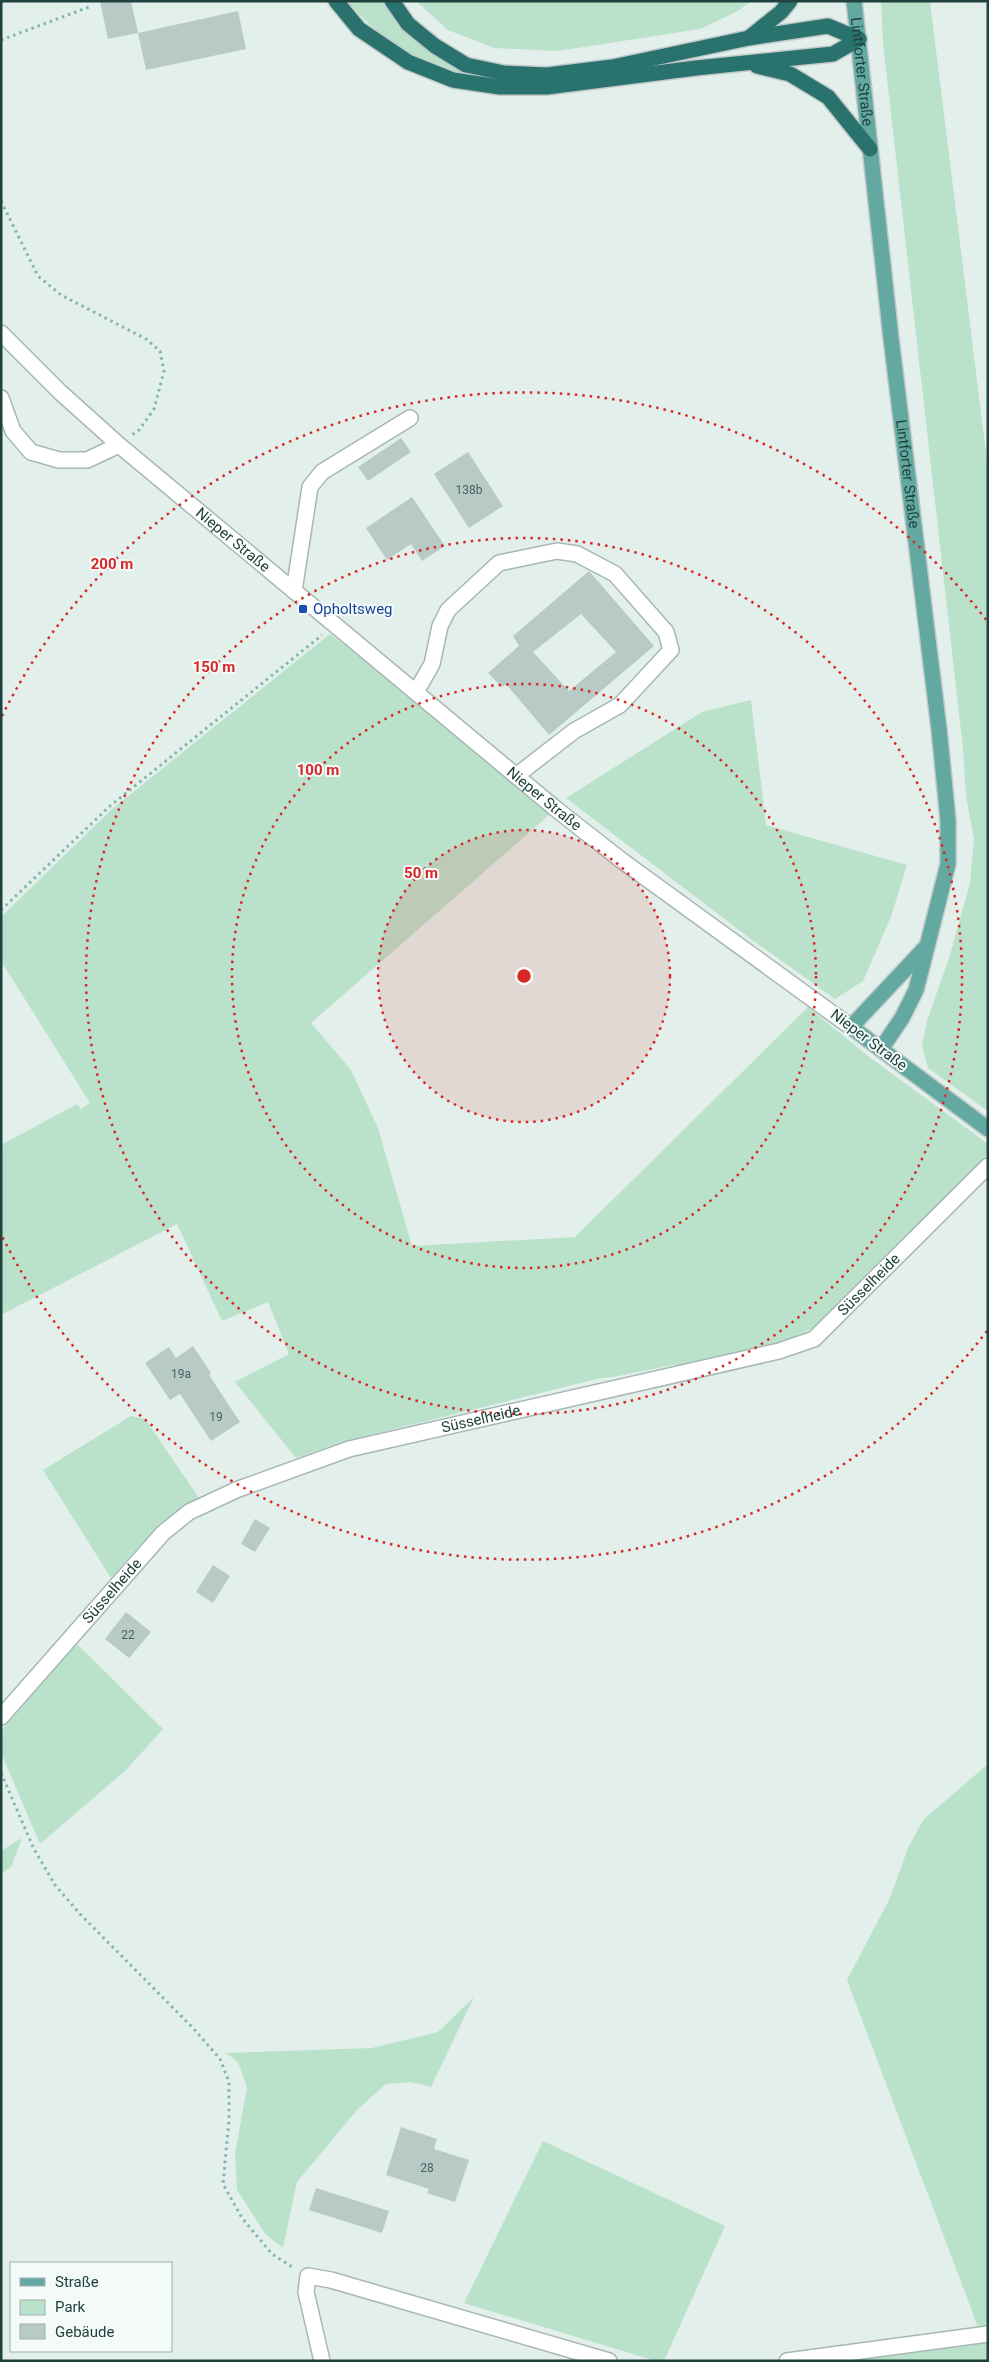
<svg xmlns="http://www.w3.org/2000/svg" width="989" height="2362" viewBox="0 0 989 2362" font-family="Roboto,sans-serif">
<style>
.green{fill:#bae2ca}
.building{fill:#b8cac5;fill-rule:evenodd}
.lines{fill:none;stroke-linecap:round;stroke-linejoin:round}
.minor-casing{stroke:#a5b8b4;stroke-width:18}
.major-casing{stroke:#c1cac9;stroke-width:18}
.highway-casing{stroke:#c1cac9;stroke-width:18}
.path{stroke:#80b6ac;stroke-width:3;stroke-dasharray:2.5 4;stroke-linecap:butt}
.minor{stroke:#fff;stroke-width:15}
.major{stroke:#63a9a1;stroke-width:15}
.highway{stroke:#29726d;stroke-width:15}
.ring{fill:none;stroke:#d62828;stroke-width:2.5;stroke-dasharray:2.5 5}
.transit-dot{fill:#1a4fb4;stroke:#f4faf8;stroke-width:2}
.labels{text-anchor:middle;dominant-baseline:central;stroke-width:4;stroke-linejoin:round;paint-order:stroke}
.number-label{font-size:12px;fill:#466460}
.street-label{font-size:15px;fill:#20423e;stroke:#f4faf8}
.transit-label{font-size:15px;fill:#164399;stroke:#f4faf8;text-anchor:start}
.centre{fill:#d62828;stroke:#f4faf8;stroke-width:2.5}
.ring-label{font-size:15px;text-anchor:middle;font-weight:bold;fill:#d62828;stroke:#f4faf8;stroke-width:4;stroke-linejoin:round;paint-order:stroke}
</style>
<rect width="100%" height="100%" fill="#e3efeb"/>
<g class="green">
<path d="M347 1H382L403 31 446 62 468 74C421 68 378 37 347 1Z"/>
<path d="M416 1H752L736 12 700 29 558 51 494 48 448 30Z"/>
<path d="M881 1H930L988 469V1111L928 1068 922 1046 927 1021 950 955 970 883 974 839 966 796 963 749 883 43Z"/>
<path d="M330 634 460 729 556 809 311 1023 351 1070 378 1128 412 1246 575 1237 808 1007 868 1056 988 1144 986 1158 820 1325 778 1344 682 1368 673 1365 613 1377 601 1378 341 1442 296 1458 235 1382 289 1354 268 1302 222 1321 177 1224 1 1315V1145L77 1104 81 1109 90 1103 1 961V917L111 810Z"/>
<path d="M751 700 766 825 907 865 891 917 863 981 835 999 752 940 566 798 702 712Z"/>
<path d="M131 1416 145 1419 199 1498 158 1525 111 1578 43 1470Z"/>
<path d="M76 1643 163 1729 126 1770 40 1844 1 1753V1731Z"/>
<path d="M988 1764V2325L978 2327 847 1980 890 1898 908 1848 923 1820Z"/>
<path d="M22 1838 11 1867 1 1874V1851Z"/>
<path d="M474 1997 431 2087 411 2082 386 2084 357 2110 297 2182 283 2248 266 2235 237 2190 235 2154 247 2087 238 2062 226 2053 372 2048 438 2032Z"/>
<path d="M543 2141 725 2226 664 2361H656L464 2303Z"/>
<path d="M988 2342V2361H849L981 2343Z"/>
</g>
<g class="building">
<path d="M100 1H131L138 33 108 39Z"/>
<path d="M238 11 246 49 146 70 138 33Z"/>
<path d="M401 438 411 452 368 481 358 467Z"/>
<path d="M468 452 503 506 469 528 434 474Z"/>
<path d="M412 497 445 546 422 561 411 544 387 560 366 528Z"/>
<path d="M589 571 654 646 549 735 506 684 502 687 488 673 519 646 513 636ZM581 614 616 652 569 691 533 652Z"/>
<path d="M193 1346 211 1373 209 1375 240 1422 211 1441 180 1394 170 1400 145 1363 169 1347 176 1358Z"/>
<path d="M255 1519 270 1528 255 1552 241 1544Z"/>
<path d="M213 1565 230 1576 213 1603 196 1592Z"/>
<path d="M126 1612 151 1632 129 1658 105 1639Z"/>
<path d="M401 2127 437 2139 434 2149 469 2160 455 2202 427 2193 429 2189 386 2175Z"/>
<path d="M316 2188 389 2211 382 2233 309 2210Z"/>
</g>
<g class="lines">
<defs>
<g id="minor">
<path id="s1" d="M1 333 60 392 119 445 556 809 621 860 851 1027"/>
<path d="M1 398 13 431 31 452 59 460H87L119 445"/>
<path d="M294 591 310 487 322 472 410 418"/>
<path d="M416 692 432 664 440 626 448 610 499 563 557 551 577 554 615 574 666 632 671 650 620 705 574 731 516 776"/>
<path id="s2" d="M1 1717 163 1533 189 1512 236 1490 349 1449 779 1351 814 1339 988 1166"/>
<path d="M322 2361 306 2292 308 2276 331 2280 609 2361"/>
<path d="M787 2361 988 2334"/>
</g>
<g id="major">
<path id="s3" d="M854 1 891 338 939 729 948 820V864L916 990 902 1018 881 1049"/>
<path d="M927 946 851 1027 988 1129"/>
</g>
<g id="highway">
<path d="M336 1 359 29 408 62 453 80 500 87H547L696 68 833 54 859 39"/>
<path d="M392 1 408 24 435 46 466 65 504 73 547 75 612 67 749 38 828 26 859 39"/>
<path d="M750 37 781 12 790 1"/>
<path d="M757 66 790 74 828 97 870 149"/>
</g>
</defs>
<use href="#minor" class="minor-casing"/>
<use href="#major" class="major-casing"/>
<use href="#highway" class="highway-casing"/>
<g class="path">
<path d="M1 40 89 7"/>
<path d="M1 201 38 276 61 295 146 339 160 351 164 371 154 409 139 430 132 435"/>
<path d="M1 910 110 806 322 635"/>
<path d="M1 1773 34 1849 55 1885 80 1914 194 2029 220 2059 229 2082V2120L223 2184 242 2218 272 2254 294 2268"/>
</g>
<use href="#minor" class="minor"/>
<use href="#major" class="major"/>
<use href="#highway" class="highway"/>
</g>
<circle cx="524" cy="976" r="146" fill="#d62828" fill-opacity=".12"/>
<g class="ring">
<circle cx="524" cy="976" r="146"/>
<circle cx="524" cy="976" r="292"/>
<circle cx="524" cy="976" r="438"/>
<path d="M987 1331A583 583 0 0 1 2 1236M2 716A583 583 0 0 1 987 621"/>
</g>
<rect class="transit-dot" x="298" y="604" width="10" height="10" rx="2.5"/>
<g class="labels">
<g class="number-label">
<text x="469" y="490">138b</text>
<text x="181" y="1374">19a</text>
<text x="216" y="1417">19</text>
<text x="128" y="1635">22</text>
<text x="427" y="2168">28</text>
</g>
<g class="street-label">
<text stroke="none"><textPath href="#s3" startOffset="71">Lintforter Straße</textPath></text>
<text stroke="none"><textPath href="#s3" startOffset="476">Lintforter Straße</textPath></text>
<text stroke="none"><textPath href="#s1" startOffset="311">Nieper Straße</textPath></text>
<text stroke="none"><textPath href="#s1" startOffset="716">Nieper Straße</textPath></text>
<text transform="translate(869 1040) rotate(37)">Nieper Straße</text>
<text stroke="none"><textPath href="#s2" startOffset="1006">Süsselheide</textPath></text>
<text stroke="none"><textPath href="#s2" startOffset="586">Süsselheide</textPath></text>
<text stroke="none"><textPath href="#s2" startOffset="168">Süsselheide</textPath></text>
</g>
<g class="transit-label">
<text x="313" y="609">Opholtsweg</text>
</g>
</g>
<circle cx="524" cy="976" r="8" class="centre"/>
<g class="ring-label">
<text x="112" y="569">200 m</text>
<text x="214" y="672">150 m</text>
<text x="318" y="775">100 m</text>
<text x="421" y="878">50 m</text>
</g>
<rect width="989" height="2362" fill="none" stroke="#20423e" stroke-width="5"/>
<rect x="10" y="2262" width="162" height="90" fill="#f4faf8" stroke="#9fb0ae"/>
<rect x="20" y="2278" width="25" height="8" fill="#63a9a1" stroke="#9fb0ae"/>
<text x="55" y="2287" font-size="15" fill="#20423e">Straße</text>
<rect x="20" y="2300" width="25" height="15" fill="#bae2ca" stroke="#9fb0ae"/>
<text x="55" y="2312" font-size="15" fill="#20423e">Park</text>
<rect x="20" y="2324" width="25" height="15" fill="#b8cac5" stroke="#9fb0ae"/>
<text x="55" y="2337" font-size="15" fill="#20423e">Gebäude</text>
</svg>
